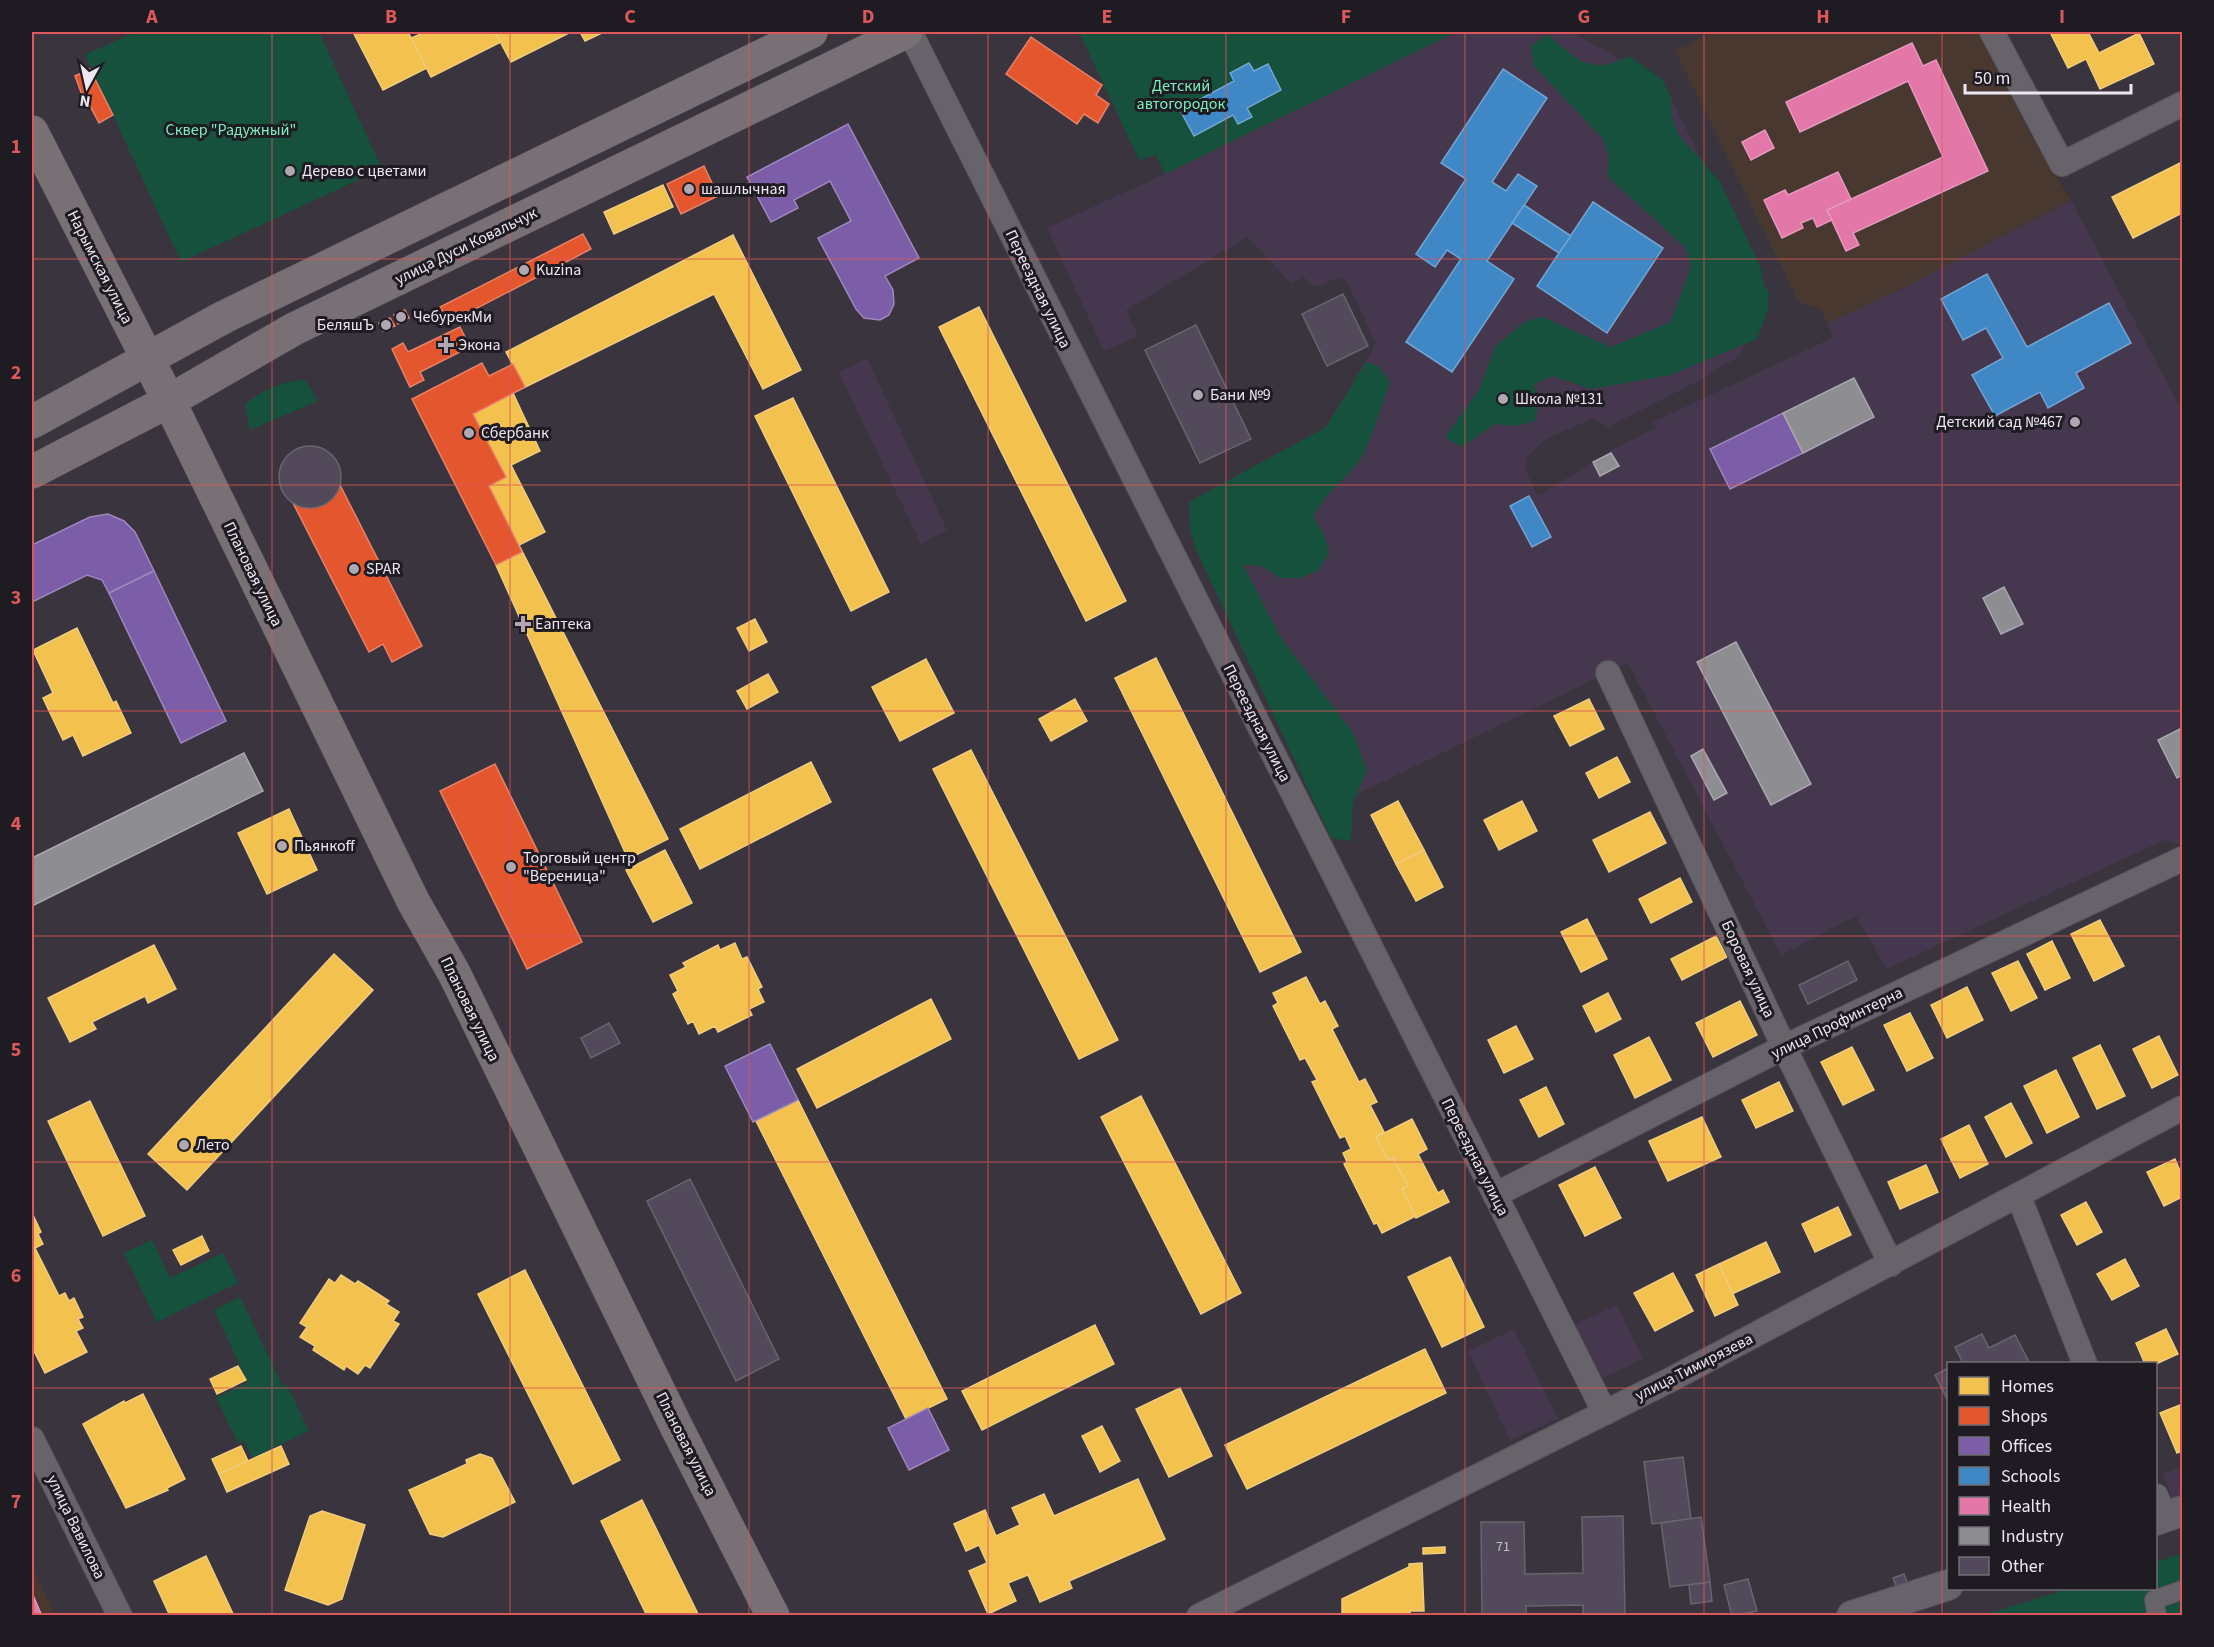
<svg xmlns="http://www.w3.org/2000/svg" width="2214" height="1647" viewBox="0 0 2214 1647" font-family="'Source Sans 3',sans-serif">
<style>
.built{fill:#45384e}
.medical{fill:#483830}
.green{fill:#15513c}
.homes{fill:#f2c14e;stroke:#f1cc7f;stroke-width:1.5}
.shops{fill:#e4572e;stroke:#e78269;stroke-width:1.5}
.offices{fill:#7b5ea7;stroke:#9e87be;stroke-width:1.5}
.schools{fill:#3f88c5;stroke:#74a4d2;stroke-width:1.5}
.health{fill:#e377a8;stroke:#e699be;stroke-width:1.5}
.industry{fill:#8d8d92;stroke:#aaa8af;stroke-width:1.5}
.building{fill:#52495a;stroke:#69646d;stroke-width:1.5}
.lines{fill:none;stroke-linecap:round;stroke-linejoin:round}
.pedestrian-casing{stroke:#57515a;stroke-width:20}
.minor-casing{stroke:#57515a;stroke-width:26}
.tertiary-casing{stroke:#57515a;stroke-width:32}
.primary-casing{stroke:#57515a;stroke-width:34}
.pedestrian{stroke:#67636a;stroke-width:18}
.minor{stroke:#67636a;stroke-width:24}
.tertiary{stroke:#67636a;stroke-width:30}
.primary{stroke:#797076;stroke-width:33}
.grid{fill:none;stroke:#dc585a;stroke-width:1.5;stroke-opacity:0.55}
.poi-dot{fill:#afa8b3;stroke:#1f1b22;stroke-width:2}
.labels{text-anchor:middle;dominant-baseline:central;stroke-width:6;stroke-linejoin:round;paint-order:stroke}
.number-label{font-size:14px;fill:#c7c0cc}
.park-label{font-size:16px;fill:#78f1bd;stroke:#1f1b22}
.poi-label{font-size:16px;fill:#eee7f2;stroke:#1f1b22;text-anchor:start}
.street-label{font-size:16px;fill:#eee7f2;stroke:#1f1b22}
.neatline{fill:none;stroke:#dc585a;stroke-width:2}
.grid-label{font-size:20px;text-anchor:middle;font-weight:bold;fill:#dc585a}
</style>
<rect width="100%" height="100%" fill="#3a343e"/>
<g class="built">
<path d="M1456 32H1572L1651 77 1671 98 1764 286 1749 336 1739 356 1700 380 1608 427 1594 418 1544 440 1527 457 1525 469 1538 496 1612 450 1656 428 1653 422 1834 337 1827 323 1903 288 2071 200 2182 411V845L2164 840 1887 969 1856 916 1781 955 1628 663 1339 803 1189 502 1326 427 1376 344 1348 283 1339 278 1314 287 1304 277 1292 284 1247 237 1126 310 1138 336 1104 351 1047 228 1165 174Z"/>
<path d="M867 358 947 530 921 544 839 373Z"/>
<path d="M1617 1305 1643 1359 1598 1380 1572 1326Z"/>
<path d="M1514 1329 1558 1419 1510 1440 1468 1351Z"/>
<path d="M2182 1467V1501L2174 1504 2163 1474Z"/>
</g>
<g class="medical">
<path d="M1714 32H1978L2034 141 2071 200 1903 288 1827 323 1821 308 1806 306 1798 300 1675 51Z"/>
<path d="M32 1566 55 1615H32Z"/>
</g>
<g class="green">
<path d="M135 32H319L382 169 181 262 85 55Z"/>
<path d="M1079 32H1456L1165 174 1156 155 1139 160Z"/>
<path d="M1547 34C1577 59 1589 77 1629 56L1663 80 1671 98 1672 118 1679 135 1720 182 1761 268 1764 286 1769 291 1768 310 1757 339 1670 375 1591 389 1553 376 1534 384 1539 402 1535 421 1515 426 1495 424 1462 447 1445 437 1480 388 1495 347 1524 322 1542 317 1611 347 1671 322 1691 266 1685 247 1608 177 1609 157 1603 139 1533 65 1531 46Z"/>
<path d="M1366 362 1379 367 1390 382C1381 406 1374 434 1362 456 1348 480 1325 491 1313 517L1324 534 1329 553 1319 570 1300 578H1280L1262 566 1243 565 1281 638 1353 733 1367 770 1353 803 1351 841 1331 838 1197 552 1190 530 1189 502 1326 427Z"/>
<path d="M305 380 318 401 250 430 245 404C263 390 282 381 305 380Z"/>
<path d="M152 1240 170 1278 223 1253 238 1283 157 1322 124 1253Z"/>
<path d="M240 1297 283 1386 287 1385 309 1431 252 1458 244 1441 238 1443 216 1398 248 1382 214 1310Z"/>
<path d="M2182 1553V1615L1980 1616 2068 1589 2156 1588V1562Z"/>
</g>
<g class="homes">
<path d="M353 32H408L427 68 383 90Z"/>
<path d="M425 32H495L501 42 431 77 411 38Z"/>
<path d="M495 32H571L511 62Z"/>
<path d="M580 32H604L585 41Z"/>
<path d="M2050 32H2088L2099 53 2139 33 2154 64 2100 89 2086 59 2068 68Z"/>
<path d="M2182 162V213L2133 238 2112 197Z"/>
<path d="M663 185 673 207 614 234 604 212Z"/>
<path d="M733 235 801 370 763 389 714 294 513 393 525 387 506 352Z"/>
<path d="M979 307 1126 601 1086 621 939 327Z"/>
<path d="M513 393 540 451 511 465 545 532 519 545 668 839 628 859 496 565 522 552 489 486 506 477 473 414Z"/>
<path d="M793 398 889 592 851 611 755 416Z"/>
<path d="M755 619 767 642 749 651 737 628Z"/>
<path d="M77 628 113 703 116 701 131 733 83 756 73 735 63 740 43 698 53 693 33 650Z"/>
<path d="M1156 658 1301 952 1260 972 1115 678Z"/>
<path d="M926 659 954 713 900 741 872 687Z"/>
<path d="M768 674 778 692 747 709 737 691Z"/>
<path d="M1075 699 1087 721 1051 741 1039 719Z"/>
<path d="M1589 699 1604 729 1570 746 1554 716Z"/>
<path d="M971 750 1118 1040 1079 1059 933 769Z"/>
<path d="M1617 757 1630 782 1599 798 1586 773Z"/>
<path d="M811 762 831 802 700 869 680 829Z"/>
<path d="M1398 801 1424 850 1396 864 1371 815Z"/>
<path d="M1522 801 1537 831 1499 850 1484 820Z"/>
<path d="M289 809 317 870 267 894 238 833Z"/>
<path d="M1650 812 1666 843 1609 872 1593 840Z"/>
<path d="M665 850 692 903 653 922 626 870Z"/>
<path d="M1424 850 1443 887 1416 901 1396 864Z"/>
<path d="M1680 878 1692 902 1651 923 1639 899Z"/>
<path d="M1587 919 1607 959 1581 972 1561 932Z"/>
<path d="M2100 920 2124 966 2094 981 2071 934Z"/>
<path d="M1716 936 1727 957 1682 980 1671 959Z"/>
<path d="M2052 941 2070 978 2045 990 2027 954Z"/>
<path d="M735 943 742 959 747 957 762 987 758 989 764 1002 749 1009 752 1015 718 1032 715 1026 699 1034 693 1021 688 1024 673 994 678 991 670 975 686 967 683 963 718 945 720 950Z"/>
<path d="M154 945 176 989 148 1003 145 996 92 1022 96 1029 70 1042 48 998Z"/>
<path d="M334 954 373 990 187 1190 148 1154Z"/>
<path d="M2018 961 2037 998 2011 1011 1992 973Z"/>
<path d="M1306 977 1320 1004 1325 1001 1338 1026 1332 1029 1359 1082 1365 1079 1377 1102 1370 1105 1384 1132 1376 1137 1388 1160 1393 1157 1408 1186 1402 1189 1416 1216 1382 1233 1377 1223 1374 1224 1344 1164 1347 1162 1343 1153 1351 1149 1345 1136 1340 1138 1312 1082 1317 1080 1305 1058 1300 1060 1273 1006 1278 1003 1273 993Z"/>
<path d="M1967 987 1983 1020 1947 1038 1931 1005Z"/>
<path d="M1608 993 1621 1019 1596 1032 1583 1006Z"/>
<path d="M931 999 951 1039 817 1108 797 1069Z"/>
<path d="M1740 1001 1757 1035 1713 1057 1696 1023Z"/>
<path d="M1910 1013 1933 1058 1907 1071 1884 1025Z"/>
<path d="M1516 1026 1533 1059 1504 1073 1488 1040Z"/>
<path d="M2159 1036 2178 1075 2152 1088 2133 1049Z"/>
<path d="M1649 1037 1671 1080 1635 1098 1614 1055Z"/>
<path d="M2100 1045 2125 1096 2097 1109 2073 1058Z"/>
<path d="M1852 1047 1874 1090 1843 1105 1821 1062Z"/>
<path d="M2056 1070 2079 1117 2047 1133 2024 1086Z"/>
<path d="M1779 1082 1793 1111 1756 1128 1742 1100Z"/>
<path d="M1546 1087 1564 1124 1539 1137 1520 1100Z"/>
<path d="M1141 1096 1241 1293 1201 1314 1101 1117Z"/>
<path d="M798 1100 947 1399 906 1419 756 1121Z"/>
<path d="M90 1101 145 1216 103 1236 48 1121Z"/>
<path d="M2011 1103 2032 1143 2006 1157 1985 1117Z"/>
<path d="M1702 1117 1721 1157 1668 1181 1649 1141Z"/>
<path d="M1412 1119 1427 1149 1418 1154 1438 1193 1443 1190 1449 1202 1416 1218 1402 1189 1408 1186 1393 1157 1388 1160 1376 1137Z"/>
<path d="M1969 1125 1988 1164 1960 1178 1941 1139Z"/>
<path d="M2175 1159 2182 1176V1197L2164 1206 2147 1172Z"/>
<path d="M1926 1165 1938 1192 1900 1209 1888 1182Z"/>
<path d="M1595 1167 1621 1218 1585 1236 1559 1185Z"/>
<path d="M2086 1202 2102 1232 2077 1245 2061 1215Z"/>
<path d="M1838 1207 1851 1235 1815 1252 1802 1224Z"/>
<path d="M34 1217 41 1232 38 1234 43 1244 35 1248 59 1296 65 1293 69 1301 74 1298 83 1317 78 1319 83 1328 76 1331 87 1352 45 1373 32 1347V1219Z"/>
<path d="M202 1236 209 1251 181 1265 173 1250Z"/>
<path d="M1766 1242 1780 1272 1732 1294 1719 1264Z"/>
<path d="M1450 1257 1484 1327 1442 1347 1408 1277Z"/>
<path d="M2125 1259 2139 1286 2112 1300 2097 1274Z"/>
<path d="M1719 1264 1738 1305 1715 1316 1696 1275Z"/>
<path d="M525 1270 620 1460 573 1484 478 1294Z"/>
<path d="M1673 1273 1693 1311 1655 1331 1634 1293Z"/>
<path d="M341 1275 355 1284 358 1281 389 1301 386 1304 399 1312 393 1321 399 1324 370 1368 365 1365 358 1374 346 1366 344 1370 313 1350 315 1346 300 1337 307 1327 300 1323 329 1279 335 1283Z"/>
<path d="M1095 1325 1114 1364 982 1430 962 1391Z"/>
<path d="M2166 1329 2178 1354 2156 1364H2145L2136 1343Z"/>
<path d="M1425 1349 1446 1393 1247 1489 1225 1445Z"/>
<path d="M238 1366 246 1380 217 1394 210 1379Z"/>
<path d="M1180 1388 1212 1456 1169 1477 1136 1409Z"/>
<path d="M143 1394 185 1479 167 1488 168 1490 126 1508 83 1424 124 1401 125 1403Z"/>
<path d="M2182 1404V1451L2177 1453 2160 1413Z"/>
<path d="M1102 1426 1120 1461 1100 1472 1082 1436Z"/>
<path d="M241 1446 248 1461 219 1474 212 1459Z"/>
<path d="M281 1446 289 1464 227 1492 219 1474Z"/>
<path d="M480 1454 492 1458 515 1502 443 1537 430 1534 409 1490 467 1464 466 1460Z"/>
<path d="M1138 1479 1165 1539 1069 1581 1072 1588 1040 1602 1028 1575 1008 1583 1016 1601 988 1614 969 1571 987 1563 979 1545 966 1551 954 1524 985 1510 996 1536 1020 1525 1012 1508 1044 1494 1054 1516Z"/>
<path d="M642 1500 699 1616H647L601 1521Z"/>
<path d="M322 1511 365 1525 342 1599 328 1605 285 1590 310 1516Z"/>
<path d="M1445 1547V1553L1423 1554V1548Z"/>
<path d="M206 1556 234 1616H170L154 1581Z"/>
<path d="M1422 1563 1424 1611H1410V1616H1342V1599L1409 1567V1564Z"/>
</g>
<g class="shops">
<path d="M1031 37 1102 85 1096 95 1109 104 1098 123 1084 114 1077 124 1006 74Z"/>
<path d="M90 69 113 115 99 123 89 104 85 103 75 76Z"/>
<path d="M704 166 718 196 681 214 667 184Z"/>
<path d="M583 234 591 249 458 318 445 315 440 307Z"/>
<path d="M405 310 409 318 398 324 394 315Z"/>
<path d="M390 318 395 326 383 331 379 323Z"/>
<path d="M460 327 470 347 420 372 424 380 410 387 392 349 403 343 408 352Z"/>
<path d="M482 363 489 376 513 364 525 387 473 414 506 477 489 486 522 552 496 565 412 399Z"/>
<path d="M340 485 422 646 392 662 383 644 369 652 293 503 308 508 323 505 335 495Z"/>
<path d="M495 764 582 942 527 969 440 791Z"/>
</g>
<g class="offices">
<path d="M848 124 919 258 885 276 893 290 894 304 889 315 880 320 864 318 856 309 818 238 851 221 830 181 794 200 798 208 771 222 747 177Z"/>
<path d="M1783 413 1803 453 1730 489 1710 449Z"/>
<path d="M108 514 124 521 135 532 154 571 109 593 102 580 87 575 32 602V545L90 517Z"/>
<path d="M154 571 226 721 181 743 109 593Z"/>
<path d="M770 1044 798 1100 753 1122 725 1066Z"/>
<path d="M928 1408 949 1450 909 1470 888 1428Z"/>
</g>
<g class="schools">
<path d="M1249 63 1254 71 1268 64 1281 90 1247 108 1252 117 1238 124 1233 115 1194 136 1180 110 1234 81 1230 73Z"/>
<path d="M1503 69 1547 98 1492 182 1506 191 1518 174 1537 186 1487 261 1514 279 1452 372 1406 342 1461 259 1447 250 1435 267 1416 254 1466 179 1441 163Z"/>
<path d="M1593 202 1663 248 1607 333 1537 286Z"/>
<path d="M1524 205 1571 236 1559 253 1512 223Z"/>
<path d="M1987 274 2027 347 2109 303 2131 343 2076 373 2084 388 2048 408 2040 392 1995 416 1972 375 2003 358 1986 328 1963 340 1941 299Z"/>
<path d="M1529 496 1551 537 1532 547 1510 506Z"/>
</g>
<g class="health">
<path d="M1912 43 1923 66 1936 60 1988 171 1853 233 1859 245 1846 251 1827 210 1943 157 1908 81 1800 132 1786 102Z"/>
<path d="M1765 130 1774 148 1751 160 1742 142Z"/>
<path d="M1838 172 1851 199 1827 210 1832 220 1817 227 1813 218 1801 223 1803 228 1782 238 1764 200 1785 190 1788 195Z"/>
<path d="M32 1593 42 1616H32Z"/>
</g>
<g class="industry">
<path d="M1854 378 1874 417 1803 453 1783 413Z"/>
<path d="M1611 453 1619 466 1600 476 1593 462Z"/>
<path d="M2004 587 2023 624 2001 634 1983 598Z"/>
<path d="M1736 642 1811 784 1771 805 1697 662Z"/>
<path d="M2182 728V775L2177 778 2158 740Z"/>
<path d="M1703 749 1727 793 1714 800 1691 756Z"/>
<path d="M244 753 263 791 32 906V858Z"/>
</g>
<g class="building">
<path d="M1343 294 1368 346 1327 366 1302 314Z"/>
<path d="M1196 325 1251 439 1200 463 1145 350Z"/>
<circle cx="310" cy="477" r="31"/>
<path d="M1848 961 1857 980 1808 1004 1799 985Z"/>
<path d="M609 1023 620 1043 591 1058 581 1038Z"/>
<path d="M690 1179 779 1359 736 1381 647 1201Z"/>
<path d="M1982 1334 1989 1348 2015 1335 2030 1364H1958L1962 1361 1955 1347Z"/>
<path d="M1948 1368V1401L1935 1375Z"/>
<path d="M1683 1457 1691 1519 1652 1524 1644 1462Z"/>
<path d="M1623 1516 1625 1616H1583V1605L1526 1606V1616H1482L1481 1522H1524L1525 1574 1583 1573 1582 1517Z"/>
<path d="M1701 1517 1710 1582 1670 1587 1661 1523Z"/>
<path d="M1904 1574 1907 1582 1896 1586 1893 1578Z"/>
<path d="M1748 1579 1757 1611 1732 1616 1724 1585Z"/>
<path d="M1710 1582 1712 1601 1691 1604 1689 1585Z"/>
</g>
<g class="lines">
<defs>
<path id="pedestrian" d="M2157 1616 2154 1600 2182 1590"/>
<g id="minor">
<path d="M910 32 1605 1413"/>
<path d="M1992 32 2062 164 2182 104"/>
<path d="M1608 673 1784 1047 1891 1264"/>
<path d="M1495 1195 1784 1047 2182 859"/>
<path d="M2019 1197 2085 1364"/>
<path d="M32 1439 120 1616"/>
<path d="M2156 1496 2165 1517"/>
<path d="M1199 1616 1668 1381 2182 1108"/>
</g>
<g id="tertiary">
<path d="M2156 1520 2182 1511"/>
<path d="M1852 1616 1948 1585"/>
</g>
<g id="primary">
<path d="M32 132 169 401 413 901 454 973 677 1428 773 1616"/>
<path d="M32 422 224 317 811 32"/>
<path d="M32 472 169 401 294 329 906 32"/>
</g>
</defs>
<use href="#pedestrian" class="pedestrian-casing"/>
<use href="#minor" class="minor-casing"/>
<use href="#tertiary" class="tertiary-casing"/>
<use href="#primary" class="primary-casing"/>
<use href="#pedestrian" class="pedestrian"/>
<use href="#minor" class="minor"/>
<use href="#tertiary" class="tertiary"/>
<use href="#primary" class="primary"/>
</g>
<path class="grid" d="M272 32V1616M510 32V1616M749 32V1616M988 32V1616M1226 32V1616M1465 32V1616M1704 32V1616M1942 32V1616M32 259H2182M32 485H2182M32 711H2182M32 936H2182M32 1162H2182M32 1388H1948M2156 1388H2182"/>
<g class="poi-dot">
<circle cx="290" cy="171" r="6"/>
<circle cx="689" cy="189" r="6"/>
<circle cx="524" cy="270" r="6"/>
<circle cx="401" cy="317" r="6"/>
<circle cx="386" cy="325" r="6"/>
<path d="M443 336h6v6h6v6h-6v6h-6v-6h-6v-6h6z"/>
<circle cx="1198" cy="395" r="6"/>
<circle cx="1503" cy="399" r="6"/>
<circle cx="2075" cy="422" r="6"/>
<circle cx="469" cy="433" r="6"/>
<circle cx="354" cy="569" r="6"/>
<path d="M520 615h6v6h6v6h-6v6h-6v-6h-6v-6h6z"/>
<circle cx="282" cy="846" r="6"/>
<circle cx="511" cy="867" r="6"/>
<circle cx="184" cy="1145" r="6"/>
</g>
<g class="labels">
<g class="number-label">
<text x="1503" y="1547">71</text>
</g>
<g class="park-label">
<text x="1181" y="86">Детский<tspan x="1181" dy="18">автогородок</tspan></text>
<text x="231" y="130">Сквер "Радужный"</text>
</g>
<g class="poi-label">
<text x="302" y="171">Дерево с цветами</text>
<text x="701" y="189">шашлычная</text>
<text x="536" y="270">Kuzina</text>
<text x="413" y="317">ЧебурекМи</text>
<text x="374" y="325" text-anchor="end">БеляшЪ</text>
<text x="458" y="345">Экона</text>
<text x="1210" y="395">Бани №9</text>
<text x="1515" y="399">Школа №131</text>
<text x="2063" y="422" text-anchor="end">Детский сад №467</text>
<text x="481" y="433">Сбербанк</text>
<text x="366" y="569">SPAR</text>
<text x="535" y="624">Еаптека</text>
<text x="294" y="846">Пьянкоff</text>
<text x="523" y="858">Торговый центр<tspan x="523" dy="18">"Вереница"</tspan></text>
<text x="196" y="1145">Лето</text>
</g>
<g class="street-label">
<text transform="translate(466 246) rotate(-26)">улица Дуси Ковальчук</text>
<text transform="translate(100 267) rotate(63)">Нарымская улица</text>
<text transform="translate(1038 289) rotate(64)">Переездная улица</text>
<text transform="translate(253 574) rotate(64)">Плановая улица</text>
<text transform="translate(1257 723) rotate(63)">Переездная улица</text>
<text transform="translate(1748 969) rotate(65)">Боровая улица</text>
<text transform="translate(470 1009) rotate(64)">Плановая улица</text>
<text transform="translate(1837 1023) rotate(-26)">улица Профинтерна</text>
<text transform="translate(1475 1157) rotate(63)">Переездная улица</text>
<text transform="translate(1694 1367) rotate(-27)">улица Тимирязева</text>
<text transform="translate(686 1444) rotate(63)">Плановая улица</text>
<text transform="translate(76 1527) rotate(64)">улица Вавилова</text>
</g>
</g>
<rect width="2214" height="1647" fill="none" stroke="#1f1b22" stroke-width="66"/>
<rect x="1947" y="1362" width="210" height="228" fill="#1f1b22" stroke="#726d75" stroke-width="1.5"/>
<rect x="1959" y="1377" width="30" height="18" fill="#f2c14e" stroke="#726d75" stroke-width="1.5"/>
<text x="2001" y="1392" font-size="18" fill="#eee7f2">Homes</text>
<rect x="1959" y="1407" width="30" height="18" fill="#e4572e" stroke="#726d75" stroke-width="1.5"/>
<text x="2001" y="1422" font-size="18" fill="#eee7f2">Shops</text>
<rect x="1959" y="1437" width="30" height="18" fill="#7b5ea7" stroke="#726d75" stroke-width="1.5"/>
<text x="2001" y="1452" font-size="18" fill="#eee7f2">Offices</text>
<rect x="1959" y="1467" width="30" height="18" fill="#3f88c5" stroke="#726d75" stroke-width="1.5"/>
<text x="2001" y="1482" font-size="18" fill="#eee7f2">Schools</text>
<rect x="1959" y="1497" width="30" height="18" fill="#e377a8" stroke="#726d75" stroke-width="1.5"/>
<text x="2001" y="1512" font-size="18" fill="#eee7f2">Health</text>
<rect x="1959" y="1527" width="30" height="18" fill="#8d8d92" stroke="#726d75" stroke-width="1.5"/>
<text x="2001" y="1542" font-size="18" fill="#eee7f2">Industry</text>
<rect x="1959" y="1557" width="30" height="18" fill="#52495a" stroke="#726d75" stroke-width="1.5"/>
<text x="2001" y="1572" font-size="18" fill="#eee7f2">Other</text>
<g transform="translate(87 87) rotate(188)" stroke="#1f1b22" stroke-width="4.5" paint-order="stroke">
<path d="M0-4.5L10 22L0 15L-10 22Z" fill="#eee7f2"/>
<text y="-9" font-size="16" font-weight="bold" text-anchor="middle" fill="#eee7f2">N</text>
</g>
<path d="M1965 84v9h166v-9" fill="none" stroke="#eee7f2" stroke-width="3"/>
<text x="1974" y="84" font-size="18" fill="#eee7f2" stroke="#1f1b22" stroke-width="4.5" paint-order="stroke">50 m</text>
<rect x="33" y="33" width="2148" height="1581" class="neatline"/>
<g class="grid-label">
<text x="152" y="23">A</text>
<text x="391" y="23">B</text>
<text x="630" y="23">C</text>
<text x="868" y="23">D</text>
<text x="1107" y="23">E</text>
<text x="1346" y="23">F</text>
<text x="1584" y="23">G</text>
<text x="1823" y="23">H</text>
<text x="2062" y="23">I</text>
<text x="16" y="153">1</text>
<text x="16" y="379">2</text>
<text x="16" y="604">3</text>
<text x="16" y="830">4</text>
<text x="16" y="1056">5</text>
<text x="16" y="1282">6</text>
<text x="16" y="1508">7</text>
</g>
</svg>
